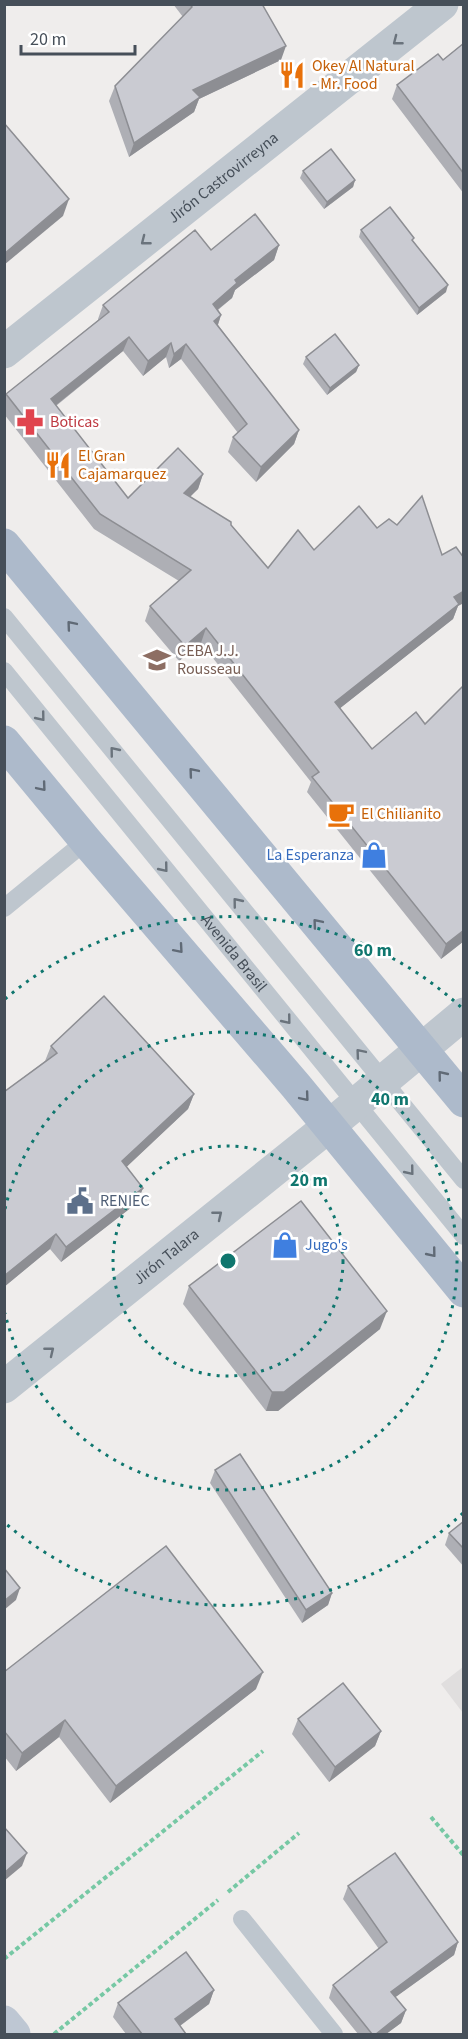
<svg xmlns="http://www.w3.org/2000/svg" width="468" height="2039" viewBox="0 0 468 2039" font-family="'Source Sans 3',sans-serif">
<style>
.education{fill:#e0dede}
.lines{fill:none;stroke-linecap:round;stroke-linejoin:round}
.path{stroke:#76c8a4;stroke-width:4;stroke-dasharray:4.5 3;stroke-linecap:butt}
.lane{stroke:#bec6ce;stroke-width:18}
.street{stroke:#bec6ce;stroke-width:33}
.secondary{stroke:#bec7d3;stroke-width:33}
.primary{stroke:#adbacb;stroke-width:33}
.wall{fill:#aeafb5}
.shaded-wall{fill:#8d8e93}
.building{fill:#cacbd2;stroke:#8d8e93;stroke-width:1.5}
.oneway{stroke:#6a737c}
.oneway2{stroke:#606a76}
.ring{fill:none;stroke:#0f766e;stroke-width:3;stroke-dasharray:3 6}
.labels{text-anchor:middle;dominant-baseline:central;stroke-width:5;stroke-linejoin:round;paint-order:stroke}
.food-label{font-size:16px;fill:#c56008;stroke:#fff;text-anchor:start}
.street-label{font-size:16px;fill:#464f59;stroke:#fff}
.health-label{font-size:16px;fill:#be3a42;stroke:#fff;text-anchor:start}
.education-label{font-size:16px;fill:#785e54;stroke:#fff;text-anchor:start}
.shop-label{font-size:16px;fill:#366cbe;stroke:#fff;text-anchor:end}
.service-label{font-size:16px;fill:#4e5e75;stroke:#fff;text-anchor:start}
.centre{fill:#0f766e;stroke:#fff;stroke-width:3}
.ring-label{font-size:18px;text-anchor:middle;font-weight:bold;fill:#0f766e;stroke:#fff;stroke-width:5;stroke-linejoin:round;paint-order:stroke}
</style>
<rect width="100%" height="100%" fill="#efedec"/>
<path class="education" d="M463 1667V1713L441 1684Z"/>
<g class="lines">
<g class="path">
<path d="M431 1817 464 1856"/>
<path d="M228 1892 299 1833"/>
<path d="M4 1959 263 1751"/>
<path d="M54 2034 218 1900"/>
</g>
<g class="lane">
<path d="M4 617 464 1180"/>
<path id="s1" d="M4 671 464 1236"/>
<path d="M4 908 86 841"/>
<path d="M242 1919 334 2034"/>
</g>
<g class="street">
<path id="s2" d="M4 352 442 4"/>
<path id="s3" d="M4 1387 329 1126 464 1014"/>
</g>
<path class="secondary" d="M4 2022 14 2034"/>
<g class="primary">
<path d="M4 545 464 1101"/>
<path d="M4 742 86 841 296 1086 464 1291"/>
</g>
</g>
<g class="wall">
<path d="M173 4H262L281 60 199 99 194 112 129 157 109 101 115 86 183 17Z"/>
<path d="M464 43V194L392 99 397 85 443 60Z"/>
<path d="M303 171 355 180 353 187 324 209 300 178Z"/>
<path d="M361 230 413 241 446 292 417 315 359 237Z"/>
<path d="M279 245 274 260 235 290 232 298 218 310 221 315 218 325 299 430 294 444 256 482 228 452 233 437 238 433 181 359 169 368 166 357 143 376 123 351 56 406 128 498 203 474 198 489 190 496 231 525 268 568 314 550 377 528 458 606 453 619 340 708 372 749 425 724 464 685V941L441 959 307 792 311 782 201 643 179 661 145 621 150 606 179 581 94 529 4 414V398L6 394 98 320V319L103 305 211 250Z"/>
<path d="M306 357 359 365 356 372 327 395 303 364Z"/>
<path d="M51 1046 194 1094 188 1109 126 1167 143 1188 137 1203 61 1262 50 1249 4 1287V1092L45 1061Z"/>
<path d="M189 1286 380 1329 278 1411H266L183 1304Z"/>
<path d="M215 1470 332 1593 328 1605 302 1623 210 1483Z"/>
<path d="M464 1521V1567L445 1545 449 1533Z"/>
<path d="M4 1672 256 1689 110 1803 59 1737 16 1771 4 1756Z"/>
<path d="M298 1719 381 1731 375 1746 329 1782 292 1734Z"/>
<path d="M348 1886 458 1942 454 1955 395 1997 406 2010 401 2023 386 2034H358L329 1998 333 1985 379 1949 343 1899Z"/>
<path d="M214 1990 209 2004 180 2026 186 2034H126L113 2017 118 2003Z"/>
</g>
<g class="shaded-wall">
<path d="M286 46 281 60 199 99 194 112 129 157 134 143 193 90Z"/>
<path d="M355 180 353 187 324 209 327 202Z"/>
<path d="M69 199 63 216 4 265V254Z"/>
<path d="M279 245 274 260 235 290 232 298 207 318 213 304 235 280Z"/>
<path d="M448 285 446 292 417 315 419 308Z"/>
<path d="M221 315 216 330 214 321Z"/>
<path d="M129 337 123 351 45 414 51 399Z"/>
<path d="M171 343 166 357 143 376 148 361Z"/>
<path d="M186 344 181 359 169 368 174 354Z"/>
<path d="M359 365 356 372 327 395 330 388Z"/>
<path d="M299 430 294 444 256 482 261 467Z"/>
<path d="M203 474 198 489 179 508 184 493Z"/>
<path d="M464 591V603L458 606 453 619 329 717 335 702 454 597Z"/>
<path d="M206 628 201 643 179 661 185 646Z"/>
<path d="M464 930V941L441 959 446 944Z"/>
<path d="M194 1094 188 1109 117 1176 122 1161Z"/>
<path d="M143 1188 137 1203 61 1262 66 1247Z"/>
<path d="M56 1234 50 1249 4 1287V1276Z"/>
<path d="M387 1311 380 1329 278 1411H266L272 1392Z"/>
<path d="M20 1588 16 1600 4 1610V1601Z"/>
<path d="M332 1593 328 1605 302 1623 306 1610Z"/>
<path d="M263 1672 256 1689 110 1803 116 1786Z"/>
<path d="M65 1720 59 1737 16 1771 22 1753Z"/>
<path d="M381 1731 375 1746 329 1782 335 1767Z"/>
<path d="M27 1853 22 1866 4 1881V1873Z"/>
<path d="M458 1942 454 1955 386 2004 391 1992Z"/>
<path d="M214 1990 209 2004 170 2033 175 2019Z"/>
<path d="M406 2010 401 2023 386 2034H376Z"/>
</g>
<g class="building">
<path d="M190 4H262L286 46 193 90 200 97 134 143 115 86 192 7Z"/>
<path d="M464 43V174L397 85 438 54 443 60Z"/>
<path d="M4 123 69 199 4 254Z"/>
<path d="M331 149 355 180 327 202 303 171Z"/>
<path d="M390 207 414 238 412 240 448 285 419 308 361 230Z"/>
<path d="M255 214 279 245 235 280 237 283 213 304 221 315 214 321 299 430 261 467 233 437 247 424 186 344 174 354 171 343 148 361 129 337 51 399 128 498 178 448 203 474 184 493 231 522V525L268 568 298 530 314 550 359 506 377 528 389 519 397 525 422 496 442 555 456 547 464 558V591L454 597 459 604 335 702 372 749 416 712 425 724 464 685V930L446 944 312 777 319 772 206 628 185 646 150 606 191 570 100 514 6 394 109 312 103 305 195 230 211 250Z"/>
<path d="M335 334 359 365 330 388 306 357Z"/>
<path d="M104 996 194 1094 122 1161 143 1188 66 1247 56 1234 4 1276V1092L57 1053 51 1046Z"/>
<path d="M301 1201 387 1311 284 1392H272L189 1286Z"/>
<path d="M240 1454 332 1593 306 1610 215 1470Z"/>
<path d="M464 1521V1549L449 1533Z"/>
<path d="M166 1546 263 1672 116 1786 65 1720 22 1753 4 1731V1672Z"/>
<path d="M4 1568 20 1588 4 1601Z"/>
<path d="M343 1683 381 1731 335 1767 298 1719Z"/>
<path d="M4 1827 27 1853 4 1873Z"/>
<path d="M395 1853 458 1942 391 1992 406 2010 376 2034H372L333 1985 387 1942 348 1886Z"/>
<path d="M186 1952 214 1990 175 2019 186 2034H142L118 2003Z"/>
</g>
<defs><path id="oneway-chevron" d="M-2-3.5L2.5 0L-2 3.5" fill="none" stroke-width="1.6" stroke-linecap="round" stroke-linejoin="round" transform="scale(1.5)"/></defs>
<g class="oneway">
<use href="#oneway-chevron" transform="translate(397 41) rotate(142)"/>
<use href="#oneway-chevron" transform="translate(145 241) rotate(142)"/>
<use href="#oneway-chevron" transform="translate(41 717) rotate(51)"/>
<use href="#oneway-chevron" transform="translate(114 751) rotate(-129)"/>
<use href="#oneway-chevron" transform="translate(164 868) rotate(51)"/>
<use href="#oneway-chevron" transform="translate(237 902) rotate(-129)"/>
<use href="#oneway-chevron" transform="translate(287 1020) rotate(51)"/>
<use href="#oneway-chevron" transform="translate(360 1053) rotate(-130)"/>
<use href="#oneway-chevron" transform="translate(410 1171) rotate(51)"/>
<use href="#oneway-chevron" transform="translate(218 1215) rotate(-39)"/>
<use href="#oneway-chevron" transform="translate(50 1351) rotate(-39)"/>
</g>
<g class="oneway2">
<use href="#oneway-chevron" transform="translate(71 625) rotate(-130)"/>
<use href="#oneway-chevron" transform="translate(193 772) rotate(-130)"/>
<use href="#oneway-chevron" transform="translate(42 787) rotate(50)"/>
<use href="#oneway-chevron" transform="translate(317 923) rotate(-130)"/>
<use href="#oneway-chevron" transform="translate(179 949) rotate(49)"/>
<use href="#oneway-chevron" transform="translate(442 1075) rotate(-129)"/>
<use href="#oneway-chevron" transform="translate(305 1097) rotate(50)"/>
<use href="#oneway-chevron" transform="translate(432 1253) rotate(51)"/>
</g>
<g class="ring">
<circle cx="228" cy="1261" r="115"/>
<path d="M5 1209A229 229 0 1 1 5 1313"/>
<path d="M463 1513A344 344 0 0 1 5 1523M5 999A344 344 0 0 1 463 1009"/>
</g>
<defs>
<symbol id="restaurant-bare" viewBox="-9 -9 18 18"><path d="M-5-6h1v4h1v-4h1v4h1v-4h1v5L-1.5 .5V6h-2V.5L-5-1ZM5-6V6H3V1.5H1.5Q1.5-4 5-6Z" fill="#e8710a" stroke="#fff" stroke-width="2.5" paint-order="stroke"/></symbol>
<symbol id="pharmacy-bare" viewBox="-9 -9 18 18"><path d="M-2-6h4v4h4v4h-4v4h-4v-4h-4v-4h4Z" fill="#e0444e" stroke="#fff" stroke-width="2.5" paint-order="stroke"/></symbol>
<symbol id="school-bare" viewBox="-9 -9 18 18"><path d="M0-5L7-2L0 1L-7-2ZM-4 1L0 2.5L4 1V4Q0 6-4 4Z" fill="#8d6e63" stroke="#fff" stroke-width="2.5" paint-order="stroke"/></symbol>
<symbol id="cafe-bare" viewBox="-9 -9 18 18"><path d="M-5.5-4.5H6V0H3Q3 3.5 0 3.5H-2.5Q-5.5 3.5-5.5 0ZM3-3.2v2h1.7v-2ZM-6 4.5H4V6H-6Z" fill="#e8710a" stroke="#fff" stroke-width="2.5" paint-order="stroke"/></symbol>
<symbol id="shop-bare" viewBox="-9 -9 18 18"><path d="M-5-2.5h2.3a2.7 3.5 0 0 1 5.4 0H5L5.5 6h-11ZM-1.5-2.5h3a1.5 2.3 0 0 0-3 0Z" fill="#3f7fe0" stroke="#fff" stroke-width="2.5" paint-order="stroke"/></symbol>
<symbol id="civic-bare" viewBox="-9 -9 18 18"><path d="M-.6-6.5H3V-4.5H.6V-3L4-1V1h2V6H-6V1h2V-1L-.6-3ZM-1.2 2.5V6h2.4V2.5Z" fill="#5c6f8a" stroke="#fff" stroke-width="2.5" paint-order="stroke"/></symbol>
</defs>
<g fill-rule="evenodd">
<use href="#restaurant-bare" x="273" y="56" width="38" height="38"/>
<use href="#pharmacy-bare" x="11" y="403" width="38" height="38"/>
<use href="#restaurant-bare" x="39" y="446" width="38" height="38"/>
<use href="#school-bare" x="138" y="641" width="38" height="38"/>
<use href="#cafe-bare" x="322" y="795" width="38" height="38"/>
<use href="#shop-bare" x="355" y="836" width="38" height="38"/>
<use href="#civic-bare" x="61" y="1182" width="38" height="38"/>
<use href="#shop-bare" x="266" y="1226" width="38" height="38"/>
</g>
<g class="labels">
<g class="food-label">
<text x="312" y="66">Okey Al Natural<tspan x="312" dy="18">- Mr. Food</tspan></text>
<text x="78" y="456">El Gran<tspan x="78" dy="18">Cajamarquez</tspan></text>
<text x="361" y="814">El Chilianito</text>
</g>
<g class="street-label">
<text stroke="none"><textPath href="#s2" startOffset="280">Jirón Castrovirreyna</textPath></text>
<text stroke="none"><textPath href="#s1" startOffset="364">Avenida Brasil</textPath></text>
<text stroke="none"><textPath href="#s3" startOffset="208">Jirón Talara</textPath></text>
</g>
<g class="health-label">
<text x="50" y="422">Boticas</text>
</g>
<g class="education-label">
<text x="177" y="651">CEBA J.J.<tspan x="177" dy="18">Rousseau</tspan></text>
</g>
<g class="shop-label">
<text x="354" y="855">La Esperanza</text>
<text x="305" y="1245" text-anchor="start">Jugo's</text>
</g>
<g class="service-label">
<text x="100" y="1201">RENIEC</text>
</g>
</g>
<circle cx="228" cy="1261" r="9" class="centre"/>
<g class="ring-label">
<text x="373" y="956">60 m</text>
<text x="390" y="1105">40 m</text>
<text x="309" y="1186">20 m</text>
</g>
<rect width="468" height="2039" fill="none" stroke="#464f59" stroke-width="12"/>
<path d="M21 45v9h114v-9" fill="none" stroke="#464f59" stroke-width="3"/>
<text x="30" y="45" font-size="18" fill="#464f59" stroke="#ffffff" stroke-width="4.5" paint-order="stroke">20 m</text>
</svg>
